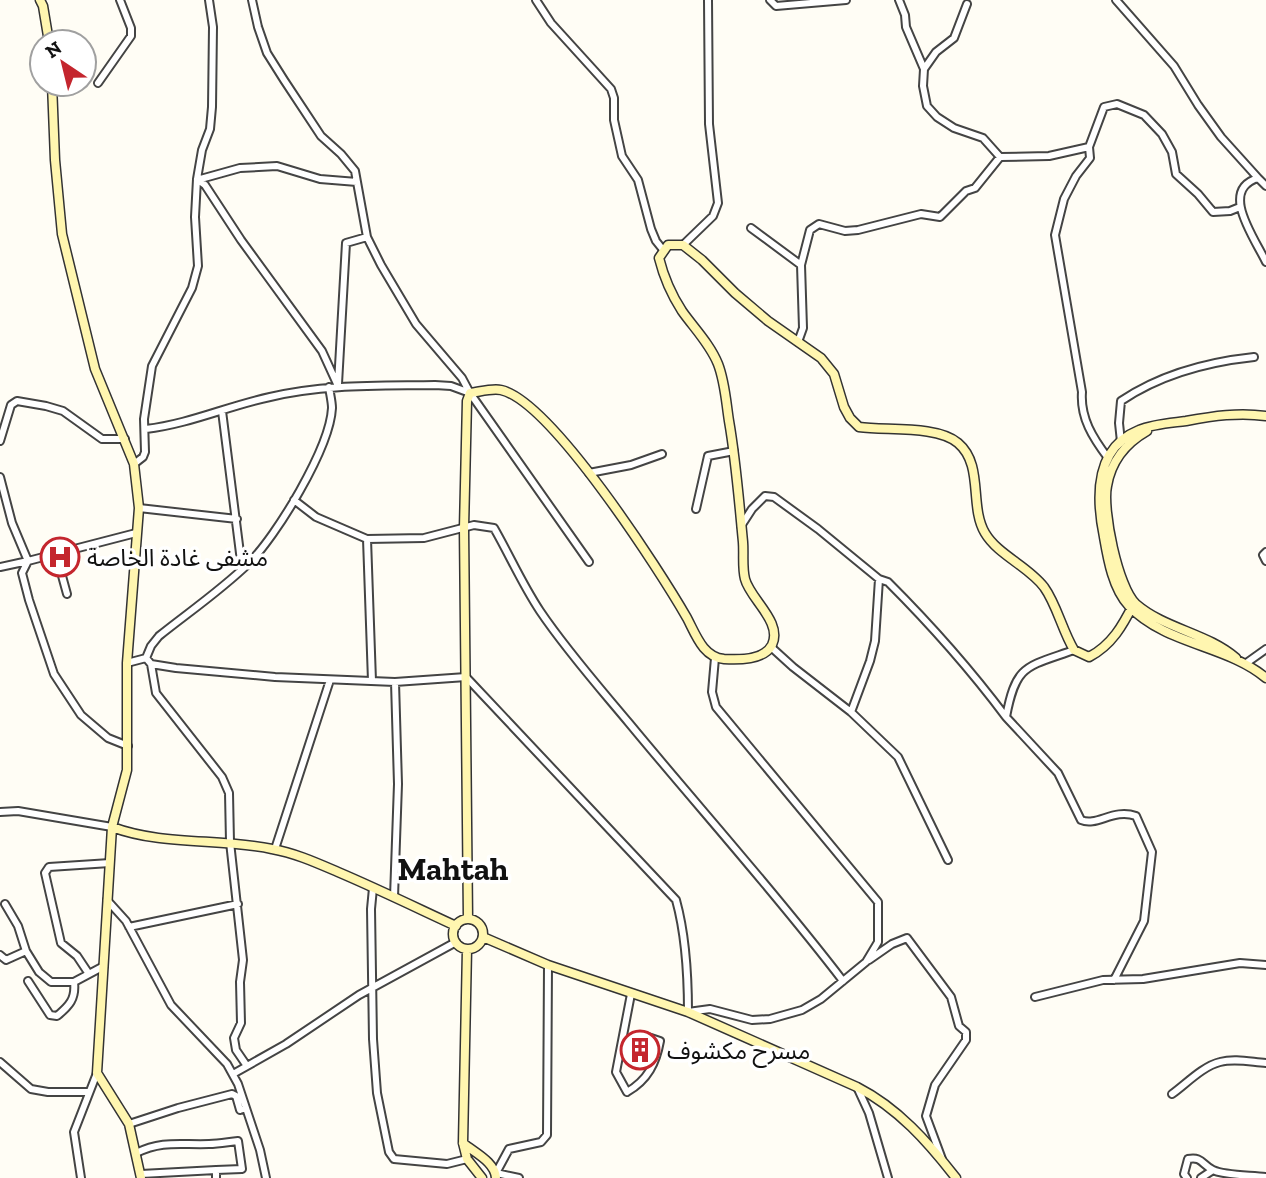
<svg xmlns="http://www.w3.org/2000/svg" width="1266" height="1178" font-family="'Zilla Slab','Noto Sans Arabic',serif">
	<rect width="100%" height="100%" fill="#fffdf5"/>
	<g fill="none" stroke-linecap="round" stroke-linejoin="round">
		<defs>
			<path id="street" d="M252,0L258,27L267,53L284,80L321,136L341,154L355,171L367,237L381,265L416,324L462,378L470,393L589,562
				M536,0L551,23L611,89L614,98V120L622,156L638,180L651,229L656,241L664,251
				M770,0L776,6L846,0
				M899,0L905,15L906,27L924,69
				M1116,0L1174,66L1198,105L1221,137L1258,178
				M967,4L954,38L936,52L924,69L923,86L927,106L937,117L954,128L983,138L1000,157
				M98,83L131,36V28L120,0
				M197,179L205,185L241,240L322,351L338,386
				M197,180L240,168L277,166L320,179L357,182
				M1266,186L1258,178C1219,190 1254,237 1266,262
				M751,228L801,265
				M683,245L713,216L718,203L709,124L708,0
				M798,342L803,328L801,265L810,230L819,224L845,231L858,230L921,214L940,217L966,191L975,188L1000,157L1049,156L1089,147
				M338,384L346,243L367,237
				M222,411L242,569
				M146,429C189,424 228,406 270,397C325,384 379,386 435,385L451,386L470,393
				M0,441L11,405L17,401L46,406L63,411L102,439H125
				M1121,442L1119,423L1121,401C1161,374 1207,362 1254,357
				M1108,458C1093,438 1080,418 1082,392L1055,235L1064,199L1076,176L1090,158L1089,147L1104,107L1117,104L1144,115L1162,134L1172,152L1176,174L1198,194L1213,212L1230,211L1240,207
				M134,464L143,457L145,452L144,419L152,366L192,288L198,266L195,217L197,179L202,150L210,129L212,107L213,27L209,0
				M589,473L631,465L662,454
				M0,477L12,523L28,561L0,567
				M294,500L316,517L367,539L424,538L474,525L494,528C510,556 522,584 540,611C567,651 599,687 629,723C700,809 775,892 843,981
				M139,508L237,519
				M696,509L708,456L734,451
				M741,526L752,509L765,496L774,497L818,529L879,579L888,582C931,625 970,669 1006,717C1016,664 1026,667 1074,650
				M367,539L372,681
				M1266,552L1263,555L1266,561
				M56,554L67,594
				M771,647L793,667L851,712L870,661L875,641L879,579
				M146,658L151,646L159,636C189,612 220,591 248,564C276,537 330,448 332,408C332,402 330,394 329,387
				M127,663L146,658L151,664L156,693L222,777L229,793L230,842L243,960L240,982L241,1023L234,1038L236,1050L247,1066
				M151,664L176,668L275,677L395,682L466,677L676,900C686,936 688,975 688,1012L710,1009L752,1020L770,1019L802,1010L821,999L866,962L878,942V902L716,707L712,692L715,658
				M1245,664L1266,649
				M851,712L898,757L948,860
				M1006,717L1058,773L1081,820C1097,827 1113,808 1136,816L1152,852L1144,921L1114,980
				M128,746L108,738L81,715L54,674L29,600L22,573L28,561L136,533
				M0,812L18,811L112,827
				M275,849L330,680
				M373,888L371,909L373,1039L377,1093L389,1152L394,1159L447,1164L467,1159
				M394,897L398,784L395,682
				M107,900L126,921L171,1005L227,1064L238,1084L260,1150L266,1178
				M5,904L18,926L26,951L39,972L51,982H74
				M129,927L238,904
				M0,955L6,960L26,951
				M869,960L892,944L907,938L951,997L959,1026L966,1032V1040L935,1085L926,1116L942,1159
				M89,974L77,956L61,943L45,873L49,867L110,863
				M28,981L50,1015L57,1016C69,1006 76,999 74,982L104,966
				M631,994L616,1072L627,1092C648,1080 656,1063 660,1041L642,1035
				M1035,997L1103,980L1143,979L1240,963L1266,965
				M0,1062L31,1089L48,1092H89
				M233,1074L286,1044L359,995L456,942
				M857,1087L869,1113L888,1178
				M1172,1094C1186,1084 1203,1066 1220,1062C1235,1058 1251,1062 1266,1063
				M129,1124L178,1108L232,1094L236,1096L240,1110L246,1108
				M136,1153C163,1140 180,1145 209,1144C219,1144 228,1142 238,1141L242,1169L216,1170V1178
				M141,1174L216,1170
				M81,1178L74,1132L97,1073
				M519,1178L496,1173L509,1149L541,1142L547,1135L548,965
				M1187,1178L1184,1174L1188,1159C1202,1156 1202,1165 1213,1170C1225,1176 1252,1175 1266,1177
				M1201,1178L1213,1170"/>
			<path id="secondary" d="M40,0L43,6L49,42
				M52,84L55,160L62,234L95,369L134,464L139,508L127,663V770L112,827L97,1073L129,1124L141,1178
				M1266,416C1239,412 1213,416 1186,421C1171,423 1153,424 1139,430C1094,448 1096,498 1104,537C1108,560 1113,589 1129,606C1166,645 1227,645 1266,678
				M1147,431C1126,443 1111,462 1107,486C1102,509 1118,588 1136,604C1165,629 1207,633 1236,658
				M112,827C163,846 220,838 272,849C295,853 317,863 338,872C378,889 417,908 456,926
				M468,919L464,528L467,401L470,393C479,392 492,388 501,390C551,401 660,571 687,618C696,635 703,657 724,659C739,660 764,660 772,645C783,622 750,599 745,579C742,567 744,554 743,542C739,501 736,461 729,421C726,402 725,382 718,364C710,344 694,328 682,311C671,294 664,278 659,258L668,245H683L702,260L735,293L768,321L821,358L834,374L844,407L850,418L859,427C886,431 937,425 958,443C984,465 969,506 985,533C998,555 1028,566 1044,587C1057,605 1062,630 1074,650L1089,657C1112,645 1123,625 1134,603
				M453 934a15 15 0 1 1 30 0a15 15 0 1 1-30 0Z
				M483,937L548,965L688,1012L857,1087C898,1108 928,1142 956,1178
				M467,949L463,1143L467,1159L482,1178
				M463,1143C475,1153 495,1162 496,1178"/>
		</defs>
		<!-- street casing -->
		<use href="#street" stroke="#444" stroke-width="10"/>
		<!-- secondary casing -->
		<use href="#secondary" stroke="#333" stroke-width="11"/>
		<!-- street -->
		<use href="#street" stroke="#fff" stroke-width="6"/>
		<!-- secondary -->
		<use href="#secondary" stroke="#fff6b0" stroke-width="8"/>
	</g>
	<!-- icons -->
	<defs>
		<symbol id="hospital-ring" viewBox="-11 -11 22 22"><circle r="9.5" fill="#fff" stroke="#c4262e" stroke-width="1.5"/><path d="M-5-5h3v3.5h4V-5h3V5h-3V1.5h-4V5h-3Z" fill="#c4262e"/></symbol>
		<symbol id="building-ring" viewBox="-11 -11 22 22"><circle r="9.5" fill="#fff" stroke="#c4262e" stroke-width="1.5"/><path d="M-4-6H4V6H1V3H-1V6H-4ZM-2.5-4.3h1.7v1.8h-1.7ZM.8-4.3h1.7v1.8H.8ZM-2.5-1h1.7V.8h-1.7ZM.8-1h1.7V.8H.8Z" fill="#c4262e"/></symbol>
	</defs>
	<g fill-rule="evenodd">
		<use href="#hospital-ring" x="38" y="535" width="44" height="44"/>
		<use href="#building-ring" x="618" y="1028" width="44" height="44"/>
	</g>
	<g text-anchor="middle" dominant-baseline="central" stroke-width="7" stroke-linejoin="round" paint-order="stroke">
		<!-- poi labels -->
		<g font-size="24" fill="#111" stroke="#fff" text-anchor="start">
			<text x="87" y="557">مشفى غادة الخاصة</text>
			<text x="667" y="1050">مسرح مكشوف</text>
		</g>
		<!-- district labels -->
		<g font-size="32" font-weight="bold" fill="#111" stroke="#fff">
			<text x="453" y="869">Mahtah</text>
		</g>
	</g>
	<!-- north arrow -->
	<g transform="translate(63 63) rotate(325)"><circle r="33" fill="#ffffff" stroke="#a0a0a0" stroke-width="2"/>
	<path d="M0-5L12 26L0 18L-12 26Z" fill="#c4262e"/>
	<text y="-10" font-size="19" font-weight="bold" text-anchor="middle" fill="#111111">N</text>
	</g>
</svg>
